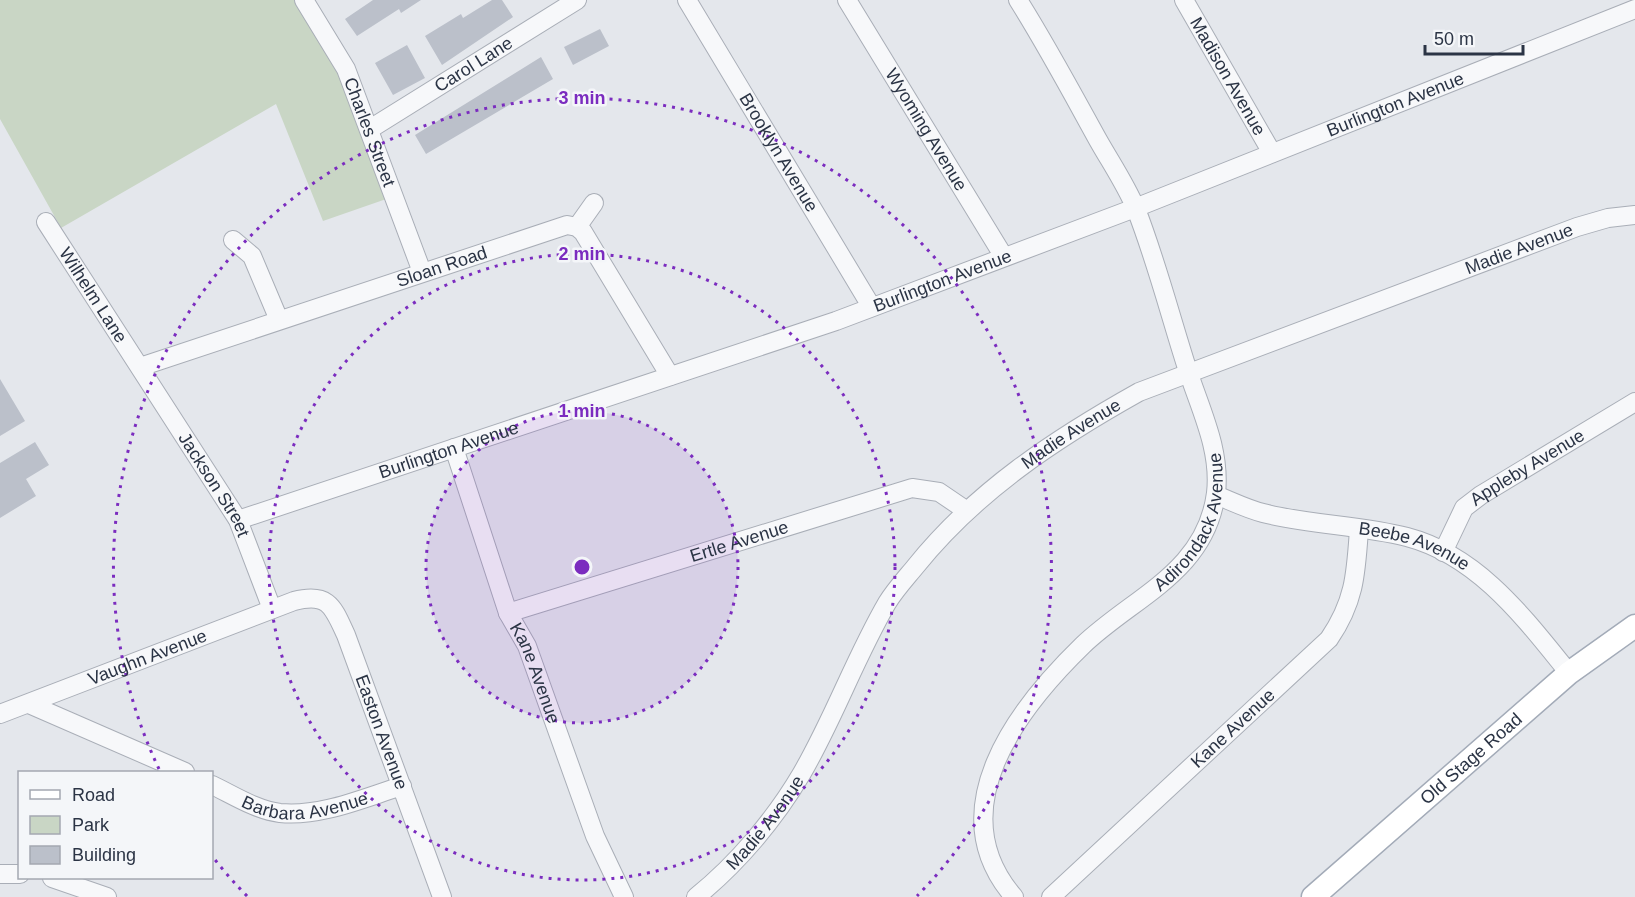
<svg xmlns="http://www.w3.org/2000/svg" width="1635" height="897" font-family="Helvetica,sans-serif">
	<rect width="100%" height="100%" fill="#e4e7ec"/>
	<!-- green -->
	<path fill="#c9d6c5" d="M0,0H298L347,78L392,197L323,221L276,104L61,228L0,119Z"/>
	<!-- building -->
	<path fill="#bbc0ca" d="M373,0H421L401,13L399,9L357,36L345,19Z
		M492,0H502L513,17L442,65L425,36L461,14L463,18Z
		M600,29L609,46L573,65L564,47Z
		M407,45L425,78L393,95L375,63Z
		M541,57L553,79L426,154L415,135Z
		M0,379L25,421L0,436Z
		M35,442L49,465L26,479L36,496L0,518V463Z"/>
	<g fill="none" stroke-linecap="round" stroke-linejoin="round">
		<defs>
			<g id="minor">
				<path id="s1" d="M304,0L346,69L422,272"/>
				<path id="s2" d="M687,0L871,306"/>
				<path id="s3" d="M847,0L1004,257"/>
				<path id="s4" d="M1184,0L1272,153"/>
				<path id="s5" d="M370,129L577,0"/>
				<path id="s6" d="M46,222L238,520L272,609"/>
				<path d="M577,227L594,203"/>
				<path d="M233,240L252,256L279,320"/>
				<path id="s7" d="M140,367L567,225L577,227L583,232L670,376"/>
				<path id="s8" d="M454,448L508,613L527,646L595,836L624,897"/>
				<path id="s9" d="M1216,495C1231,501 1247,509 1263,513C1310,525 1360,525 1407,537C1479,556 1525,619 1569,673"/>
				<path id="s10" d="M238,520L836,321L1135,208L1635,9"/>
				<path id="s11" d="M1443,552L1464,508L1481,495L1635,402"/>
				<path id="s12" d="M508,613L912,488L939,492L967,511"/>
				<path d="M29,704L185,772"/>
				<path id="s13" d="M0,714L294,601C329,592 333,607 346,635L442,897"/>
				<path id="s14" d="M212,785C233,795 256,810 280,813C321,817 363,798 402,786"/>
				<path d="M0,874H20"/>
				<path d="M52,878L107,897"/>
				<path id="s15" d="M696,897C737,864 775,819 802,773C834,718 855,658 887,603C895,590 906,578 915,567C976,491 1055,439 1139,392L1577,227L1608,218L1635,215"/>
				<path id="s16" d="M1014,897C939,810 1017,709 1083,645C1133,597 1206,572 1216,493C1221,449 1200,409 1187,368C1170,315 1156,260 1136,209C1126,185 1111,163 1098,140C1072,93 1047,46 1018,0"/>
				<path id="s17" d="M1051,897L1329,639C1355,601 1356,573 1359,529"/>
			</g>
			<g id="major">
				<path id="s18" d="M1313,897L1569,673L1635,626"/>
			</g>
		</defs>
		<!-- minor casing -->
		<use href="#minor" stroke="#a9aeb7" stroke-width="20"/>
		<!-- major casing -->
		<use href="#major" stroke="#a3abb8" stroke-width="25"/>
		<!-- minor -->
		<use href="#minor" stroke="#f7f8fa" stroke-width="18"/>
		<!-- major -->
		<use href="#major" stroke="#fff" stroke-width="22"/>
	</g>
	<!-- distance rings -->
	<circle cx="582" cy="567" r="156" fill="#7b2cbf" fill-opacity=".12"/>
	<g fill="none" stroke="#7b2cbf" stroke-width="3" stroke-dasharray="3 6">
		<circle cx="582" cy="567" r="156"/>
		<circle cx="582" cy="567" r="313"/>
		<path d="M247 896A469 469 0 0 1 212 856M159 769A469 469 0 1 1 917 896"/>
	</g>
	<g text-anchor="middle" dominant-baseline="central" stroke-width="5" stroke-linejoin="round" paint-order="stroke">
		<!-- street labels -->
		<g font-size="18" fill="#2b3445" stroke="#f4f6f9">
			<text stroke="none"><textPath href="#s5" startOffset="122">Carol Lane</textPath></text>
			<text stroke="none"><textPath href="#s4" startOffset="88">Madison Avenue</textPath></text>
			<text stroke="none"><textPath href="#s10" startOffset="1230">Burlington Avenue</textPath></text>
			<text stroke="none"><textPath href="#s3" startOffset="152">Wyoming Avenue</textPath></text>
			<text stroke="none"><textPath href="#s1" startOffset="148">Charles Street</textPath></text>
			<text stroke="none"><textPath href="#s2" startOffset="178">Brooklyn Avenue</textPath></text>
			<text stroke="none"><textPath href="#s15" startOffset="1092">Madie Avenue</textPath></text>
			<text stroke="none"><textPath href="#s7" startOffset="318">Sloan Road</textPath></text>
			<text stroke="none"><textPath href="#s10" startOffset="744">Burlington Avenue</textPath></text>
			<text stroke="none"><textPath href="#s6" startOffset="87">Wilhelm Lane</textPath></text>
			<text stroke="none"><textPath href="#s15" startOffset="606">Madie Avenue</textPath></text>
			<text stroke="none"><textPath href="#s10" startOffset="222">Burlington Avenue</textPath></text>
			<text stroke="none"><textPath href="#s11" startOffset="124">Appleby Avenue</textPath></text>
			<text stroke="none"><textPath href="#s6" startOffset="312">Jackson Street</textPath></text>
			<text stroke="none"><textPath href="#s16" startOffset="462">Adirondack Avenue</textPath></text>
			<text stroke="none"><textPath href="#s12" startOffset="242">Ertle Avenue</textPath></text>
			<text stroke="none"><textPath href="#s9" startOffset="206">Beebe Avenue</textPath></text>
			<text stroke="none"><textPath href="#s13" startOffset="158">Vaughn Avenue</textPath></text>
			<text stroke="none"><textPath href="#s8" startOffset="240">Kane Avenue</textPath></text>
			<text stroke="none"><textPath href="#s17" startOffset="248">Kane Avenue</textPath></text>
			<text stroke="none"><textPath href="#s13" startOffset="490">Easton Avenue</textPath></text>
			<text stroke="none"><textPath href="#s18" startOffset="210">Old Stage Road</textPath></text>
			<text stroke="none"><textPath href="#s14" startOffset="99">Barbara Avenue</textPath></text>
			<text stroke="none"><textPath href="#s15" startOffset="102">Madie Avenue</textPath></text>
		</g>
	</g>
	<circle cx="582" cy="567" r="9" fill="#7b2cbf" stroke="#f4f6f9" stroke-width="3"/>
	<g font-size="18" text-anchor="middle" font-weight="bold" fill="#7b2cbf" stroke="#f4f6f9" stroke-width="5" stroke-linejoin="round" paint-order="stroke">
		<text x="582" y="104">3 min</text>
		<text x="582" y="260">2 min</text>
		<text x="582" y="417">1 min</text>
	</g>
	<!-- legend -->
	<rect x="18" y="771" width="195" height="108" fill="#f4f6f9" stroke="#a4a8b1" stroke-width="1.5"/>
	<rect x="30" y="790" width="30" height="9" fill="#ffffff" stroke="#a4a8b1" stroke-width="1.5"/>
	<text x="72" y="801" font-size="18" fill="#2b3445">Road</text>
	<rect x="30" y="816" width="30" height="18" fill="#c9d6c5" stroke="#a4a8b1" stroke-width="1.5"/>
	<text x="72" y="831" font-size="18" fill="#2b3445">Park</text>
	<rect x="30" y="846" width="30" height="18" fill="#bbc0ca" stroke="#a4a8b1" stroke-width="1.5"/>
	<text x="72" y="861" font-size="18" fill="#2b3445">Building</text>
	<!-- scale -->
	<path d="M1425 45v9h98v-9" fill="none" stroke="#2b3445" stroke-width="3"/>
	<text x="1434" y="45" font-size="18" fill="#2b3445" stroke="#f4f6f9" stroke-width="4.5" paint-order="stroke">50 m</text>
</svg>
